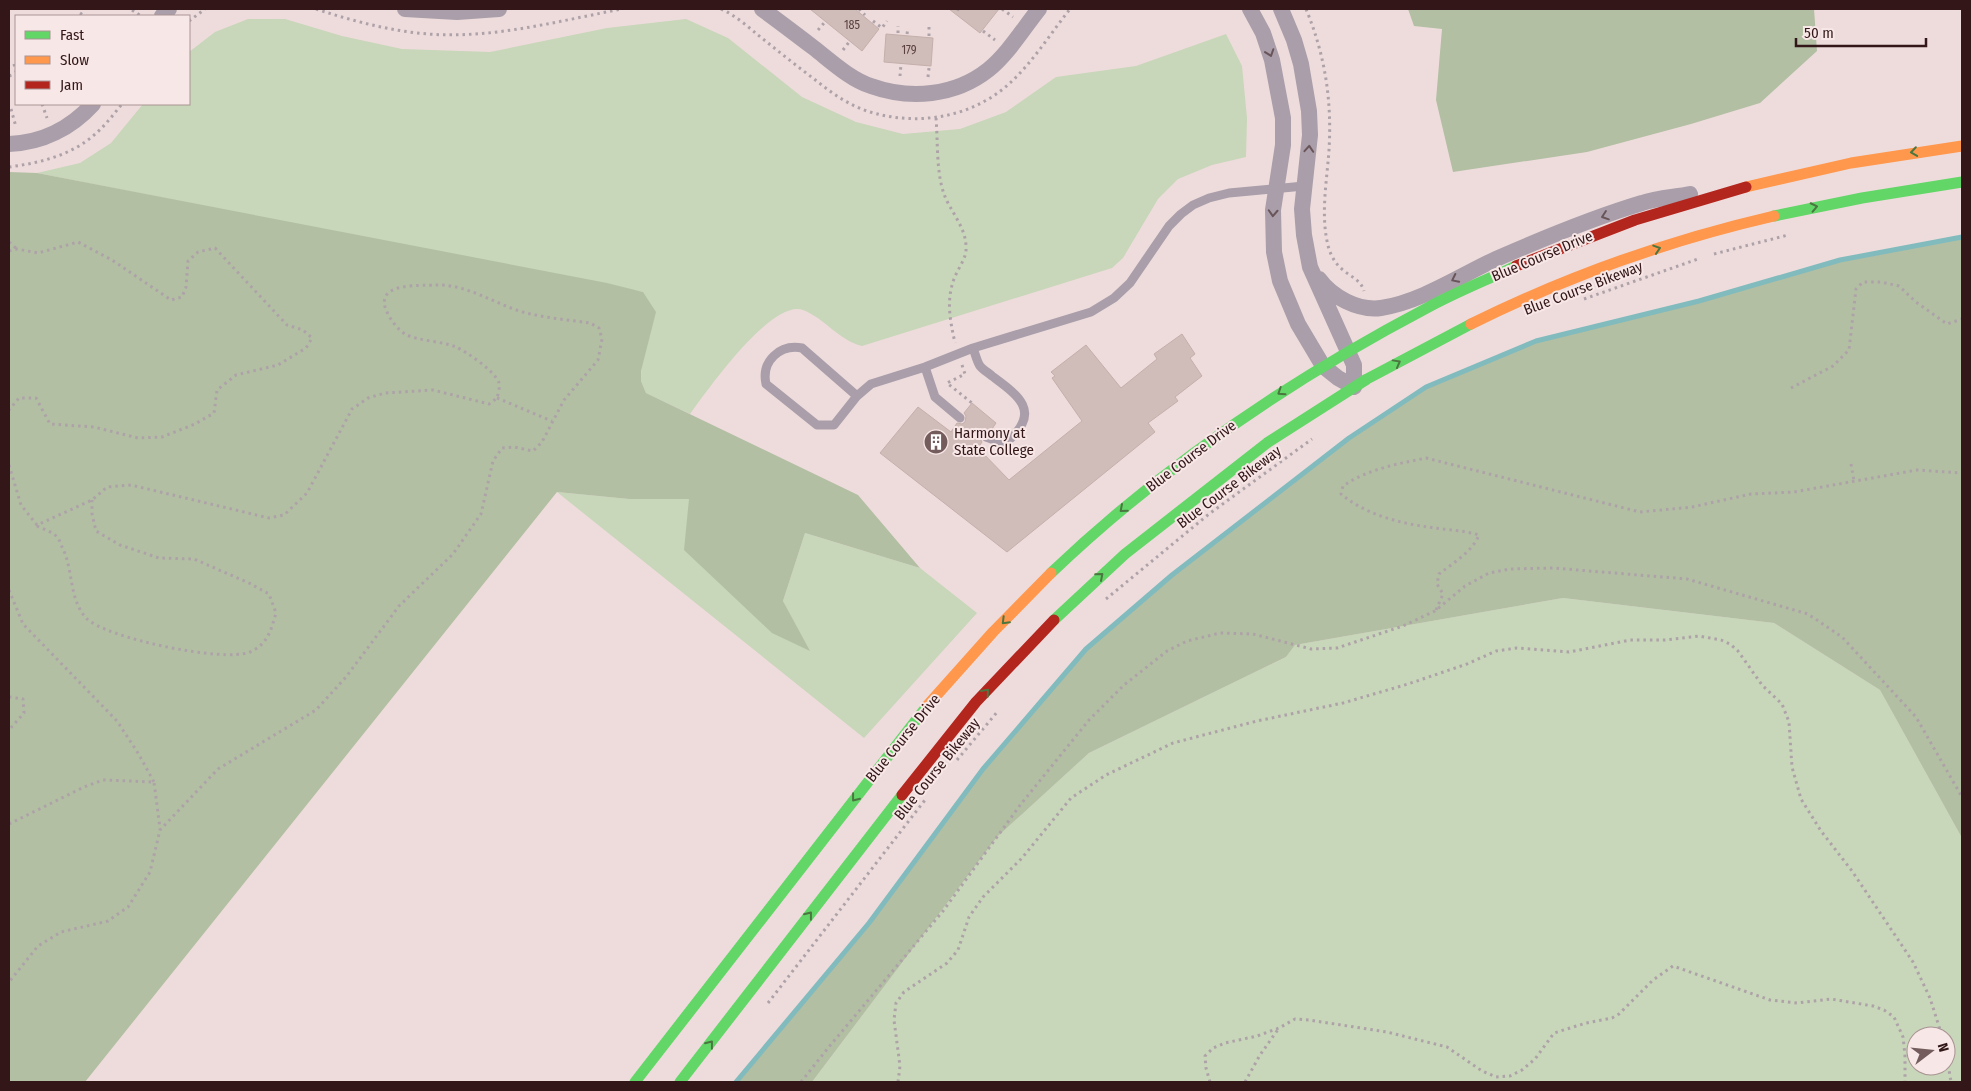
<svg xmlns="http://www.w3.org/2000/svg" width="1971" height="1091" font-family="'Fira Sans Condensed',sans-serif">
	<rect width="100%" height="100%" fill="#eedcdc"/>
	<!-- green -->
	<path fill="#c8d6b9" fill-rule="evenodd" d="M248,19H285L342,36L402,49L490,52L607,28L686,19L728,38L802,97L856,122L903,134L960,129L1006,112L1056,77L1136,66L1226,34L1242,66L1247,118L1246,157L1212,165L1178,179L1158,199L1123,258L1112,268L862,346C838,340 826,319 803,310C771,299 707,391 690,414L646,393L641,381L643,292L37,173L80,163L111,143L143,104H189V52L215,32Z
		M557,492L629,499H689L809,651L783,601L805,533L920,568L977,613L864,738Z
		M1563,598L1774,623L1880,690L1962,838V1082H812L997,837L1089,753L1286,657L1295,645ZM1916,1036H1946V1066H1916Z"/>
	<!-- forest -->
	<path fill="#b2bfa3" d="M1408,9H1814L1817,51L1760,103L1691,124L1587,152L1453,172L1436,100L1442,29L1414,26Z
		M9,172L37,173L607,283L643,292L656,312L641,371V381L646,393L858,495L920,568L805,533L783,601L810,651L772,633L684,550L689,499H629L557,492L85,1082H9Z
		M1962,237V838L1880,690L1774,623L1563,598L1295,645L1286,657L1089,753L997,837L812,1082H736L869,923L983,769L1086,649L1172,575L1349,438L1426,387L1536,341L1699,301L1840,260Z"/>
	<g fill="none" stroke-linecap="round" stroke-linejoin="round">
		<!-- stream -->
		<path stroke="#82bbbd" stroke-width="5" d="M736,1082L869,923L983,769L1086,649L1172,575L1349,438L1426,387L1536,341L1699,301L1840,260L1962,237"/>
	</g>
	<!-- building -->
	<path fill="#d0bcb8" stroke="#c4afab" d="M810,9H855L879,29L862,51Z
		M949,9H999L980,33Z
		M886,34L933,38L931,66L884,62Z
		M1182,334L1195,354L1190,358L1202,376L1175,397L1178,401L1148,423L1155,432L1007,552L880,453L918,407L951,432L957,423L962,424L965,422L966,416L964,413L972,403L996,423L990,432L985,431L980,434V438L982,442L978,448L1009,480L1082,421L1052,378L1055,376L1051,372L1086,345L1121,388L1157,359L1154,354Z"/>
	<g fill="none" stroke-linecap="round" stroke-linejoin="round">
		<!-- path -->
		<path stroke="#aea2a9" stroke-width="3" stroke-dasharray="2.5 4" stroke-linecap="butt" d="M316,9C353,21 390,31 428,34C493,39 558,21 622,9
			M721,9C735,15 747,26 758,35C778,51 798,67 818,82C833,94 849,105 867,111C916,127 972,118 1010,83C1032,63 1051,33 1070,9
			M859,9L865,15
			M957,9L960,10
			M1002,9L1013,17
			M1306,9C1325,55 1332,100 1329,150C1327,180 1321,211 1327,241C1329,252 1334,263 1343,270C1351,277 1361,280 1364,291
			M132,10L141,16
			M80,13L84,16
			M189,21L205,9
			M873,21L882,28L887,21
			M818,30L824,23
			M983,31L995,40
			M898,33V26
			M907,34L908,28
			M929,36V26
			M843,50L849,42
			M14,64L16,72
			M9,76L16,74
			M900,76L901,64
			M928,77L929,68
			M42,104L47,118
			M11,109L16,127
			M936,118C938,142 936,171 944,194C950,211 966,227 966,247C967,258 958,268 954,279C946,301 950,320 955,343
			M9,167C39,163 69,156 93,136C104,127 113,115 122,104
			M9,242L17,249
			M9,251L17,249L38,253L78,242L112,260L171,300L182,297L186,287L188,261L198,252L215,248L287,325L303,330L312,338L306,348L278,365L236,375L217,390L214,413L195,424L162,437L138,438L94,427L50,424L36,398H19L9,410
			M1714,254L1788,235
			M1584,299L1698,259
			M962,365L965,374L947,383L972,403
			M1791,388L1833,366L1849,350L1856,289L1863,282H1881L1899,286L1916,302L1947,324L1962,319
			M497,398L552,421
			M1851,464L1854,481
			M9,465L21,505L37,525L92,500L107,487L131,485L269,518L284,515L307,493L352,409L368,398L385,393L433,390L489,404L497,398C498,394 500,388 499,383C496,372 467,352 456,347C442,341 417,341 405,334C397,329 390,319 386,310C375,282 420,286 436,285C468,284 496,305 526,313C547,318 569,320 590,323L599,328L602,339L598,360L564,400L542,442L533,451L514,447L502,448L493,461L481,514L453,554L399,606L346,677L316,710L218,769L160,830L150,872L128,907L108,921L61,932L38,946L9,982
			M37,526C43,529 53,532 57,537C59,539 61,544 62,547C74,570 68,597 86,618C105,638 224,663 250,652C268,644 271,630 276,613L269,594L249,583L194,559L159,558L120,545L96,531L92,514V500
			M9,590L23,624L117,721L138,753L154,782
			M1106,599L1209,514L1312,439
			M1436,610L1443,594L1437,584L1439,574C1453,563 1472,552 1479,535C1463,530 1445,530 1428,527C1398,523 1365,514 1341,494L1343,486C1368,469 1397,464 1426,458L1640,512L1692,507L1751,494L1794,492L1917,470L1962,473
			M9,697L23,699L24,713L9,730
			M957,760L998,711
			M9,824L84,787L103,780L154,782L160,829
			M768,1003L925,800
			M1946,1052L1951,1082
			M801,1082L828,1048L943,911L1021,804L1089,720L1124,685L1167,651L1187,641L1220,633L1253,634L1311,649L1337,648L1403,626L1435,611L1465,586L1489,573L1510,569L1553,568L1687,579L1808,614L1842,637L1916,717L1962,797
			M898,1082L900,1066L894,1020L896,1003L904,992L947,963L958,950L969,917L983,897L1022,858L1071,798L1106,775L1173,743L1257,721L1343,703L1408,684L1467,664L1496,651L1517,648L1569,652L1630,640H1665L1699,636L1721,640L1730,644L1738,651L1762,685L1782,704L1789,722L1792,767L1801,799L1821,831L1852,871L1913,962L1930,998L1942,1036
			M1210,1082L1206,1068L1205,1056L1213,1048L1225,1043L1257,1036L1279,1028L1295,1019L1309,1020L1387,1032L1447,1047L1482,1071L1496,1077L1510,1076L1522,1070L1535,1059L1554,1033L1586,1023L1612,1018L1619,1014L1653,980L1673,966L1770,1000L1797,1003L1831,999L1873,1006L1884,1010L1894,1017L1903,1037L1905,1055V1082
			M1245,1082L1260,1055L1279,1028"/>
		<!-- lane -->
		<path stroke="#a99ea9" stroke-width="9" d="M973,348C975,353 977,362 980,366C983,370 989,373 992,376C1016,394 1041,410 1011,438C1003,445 994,440 986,437
			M925,367L935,397L960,418
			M857,396L802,348C780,344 761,361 766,384L817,425H834L857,396L871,384L925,367L973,348L1091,312L1114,298L1130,283L1169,226L1181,214L1193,205L1209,198L1229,193L1304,186"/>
		<!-- street -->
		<path stroke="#a99ea9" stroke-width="16" d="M405,9L457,12L499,9
			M762,9C780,22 797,35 814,48C832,62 850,79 871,86C910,100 955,96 988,70C1008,54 1023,29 1039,9
			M1250,9L1263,33L1272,60L1283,118V145L1273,210L1274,252L1280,281L1298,324L1323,366L1338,378L1354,387V365L1310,267L1304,235L1302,209L1310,135L1309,111L1301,64L1294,40L1281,9
			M162,16L169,9
			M9,144C42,143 71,128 93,104
			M1319,279C1332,297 1358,311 1381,308C1421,302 1461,275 1496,259C1544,238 1592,218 1642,203C1657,198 1675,197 1690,194"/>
		<!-- fast -->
		<path stroke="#63d668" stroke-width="11" d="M1774,216L1862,198L1962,182
			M1051,573C1163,466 1290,380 1427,308C1456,292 1487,280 1516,266
			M1054,620L1125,554L1267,443L1367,379L1471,324
			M635,1082L927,706
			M680,1082L902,795"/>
		<!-- slow -->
		<path stroke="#ff974d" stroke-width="11" d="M1746,187L1851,163L1962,146
			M1471,324C1566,277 1670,240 1774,216
			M927,706L993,632L1051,573"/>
		<!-- jam -->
		<path stroke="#b3261e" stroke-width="11" d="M1516,266L1635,220L1746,187
			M902,795L976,702L1054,620"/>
	</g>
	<!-- one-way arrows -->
	<defs><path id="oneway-chevron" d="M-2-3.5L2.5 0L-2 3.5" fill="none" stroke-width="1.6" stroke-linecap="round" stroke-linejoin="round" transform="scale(1.25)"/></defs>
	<g stroke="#685459">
		<use href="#oneway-chevron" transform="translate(1270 53) rotate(71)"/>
		<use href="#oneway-chevron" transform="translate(1309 149) rotate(-86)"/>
		<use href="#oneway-chevron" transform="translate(1273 213) rotate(93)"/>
		<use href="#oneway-chevron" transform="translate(1605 216) rotate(161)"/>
		<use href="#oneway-chevron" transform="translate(1455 279) rotate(154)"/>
	</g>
	<g stroke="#4b7640">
		<use href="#oneway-chevron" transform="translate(1914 152) rotate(172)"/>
		<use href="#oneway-chevron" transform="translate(1814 207) rotate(-12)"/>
		<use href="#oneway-chevron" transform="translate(1657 249) rotate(-18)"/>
		<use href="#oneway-chevron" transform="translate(1397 363) rotate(-29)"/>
		<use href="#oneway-chevron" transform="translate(1281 392) rotate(147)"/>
		<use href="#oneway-chevron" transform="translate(1123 509) rotate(139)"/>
		<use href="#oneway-chevron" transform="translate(1100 576) rotate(-41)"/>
		<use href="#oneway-chevron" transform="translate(1005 621) rotate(135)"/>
		<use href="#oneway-chevron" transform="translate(986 692) rotate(-49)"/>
		<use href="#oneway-chevron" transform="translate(855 798) rotate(128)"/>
		<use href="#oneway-chevron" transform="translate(809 915) rotate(-52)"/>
		<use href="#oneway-chevron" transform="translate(710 1044) rotate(-52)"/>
	</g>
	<!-- icons -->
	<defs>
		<symbol id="building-disc" viewBox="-11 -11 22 22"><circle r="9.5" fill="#745c5d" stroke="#f7e7e6"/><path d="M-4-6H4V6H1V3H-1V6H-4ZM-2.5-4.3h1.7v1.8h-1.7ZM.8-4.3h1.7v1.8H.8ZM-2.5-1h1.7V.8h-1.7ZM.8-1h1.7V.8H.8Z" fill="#fff"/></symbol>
	</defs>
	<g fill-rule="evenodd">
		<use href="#building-disc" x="922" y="428" width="28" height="28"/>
	</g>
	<g text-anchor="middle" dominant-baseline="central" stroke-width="4" stroke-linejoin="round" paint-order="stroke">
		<!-- number labels -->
		<g font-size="12" fill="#5a4040">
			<text x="852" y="25">185</text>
			<text x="909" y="50">179</text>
		</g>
		<!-- street labels -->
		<g font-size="15" fill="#331718" stroke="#f7e7e6">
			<text transform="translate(1542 256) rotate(-23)">Blue Course Drive</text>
			<text transform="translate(1583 288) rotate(-21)">Blue Course Bikeway</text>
			<text transform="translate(1191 456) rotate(-37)">Blue Course Drive</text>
			<text transform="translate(1229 487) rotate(-37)">Blue Course Bikeway</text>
			<text transform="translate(903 738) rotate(-51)">Blue Course Drive</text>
			<text transform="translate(937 769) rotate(-51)">Blue Course Bikeway</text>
		</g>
		<!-- poi labels -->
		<g font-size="15" fill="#331718" stroke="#f7e7e6" text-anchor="start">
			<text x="954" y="433">Harmony at<tspan x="954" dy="17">State College</tspan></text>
		</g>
	</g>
	<!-- border -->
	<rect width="1971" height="1091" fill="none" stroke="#331718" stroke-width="20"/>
	<!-- legend -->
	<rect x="15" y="15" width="175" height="90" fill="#f7e7e6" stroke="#a99494"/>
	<rect x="25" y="31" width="25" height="8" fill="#63d668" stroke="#a99494"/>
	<text x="60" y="40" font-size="15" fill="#331718">Fast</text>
	<rect x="25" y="56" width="25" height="8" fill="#ff974d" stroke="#a99494"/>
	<text x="60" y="65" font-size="15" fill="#331718">Slow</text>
	<rect x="25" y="81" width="25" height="8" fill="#b3261e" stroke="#a99494"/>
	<text x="60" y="90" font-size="15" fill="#331718">Jam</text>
	<!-- north arrow -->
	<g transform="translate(1931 1051) rotate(74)"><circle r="24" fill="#f7e7e6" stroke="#a99494"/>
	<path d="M0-4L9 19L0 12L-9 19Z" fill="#745c5d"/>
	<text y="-8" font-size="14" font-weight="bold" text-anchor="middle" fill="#331718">N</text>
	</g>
	<!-- scale -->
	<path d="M1796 38v8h130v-8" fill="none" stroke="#331718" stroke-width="2.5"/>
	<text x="1804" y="38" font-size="15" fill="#331718" stroke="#f7e7e6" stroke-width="4" paint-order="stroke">50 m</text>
</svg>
